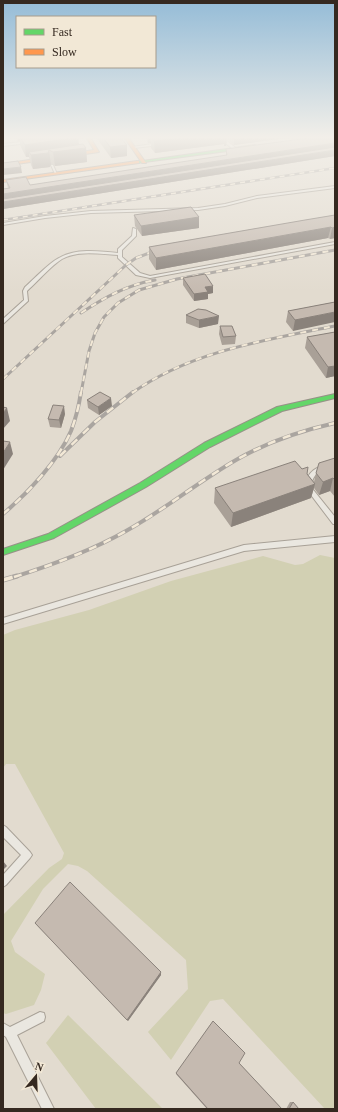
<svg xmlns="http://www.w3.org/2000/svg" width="338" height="1112" font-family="'Times New Roman',serif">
	<rect width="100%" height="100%" fill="#e2dbcf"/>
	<!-- green -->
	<path fill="#d2d0b3" d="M320,555L335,558V1109H325L223,999L210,1001L171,1060L148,1032L188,989L186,960L87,871L78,866L68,864L43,889L11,941L15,952L45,974L41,990L34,1005L6,1014L3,1013V915L49,868L62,859L64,853L15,764H6L3,768V635L15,630L89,610L171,581L263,556L295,565L303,564Z
		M68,1015L163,1109H96L46,1043Z"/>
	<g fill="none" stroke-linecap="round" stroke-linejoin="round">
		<defs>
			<path id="lane" d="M218,137H222L237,149L234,150Z
				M30,141L29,143L3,146V144Z
				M159,143L160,145L134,148L132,147Z
				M51,165H53L57,174H55Z
				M335,186V188L257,198L225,206L198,210L91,213L45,218L3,225V223L45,216L91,211L198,208L225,204L257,196Z
				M133,228L136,229V236L122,250V257L140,273L150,276L335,242V244L150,278L136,275L118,258V255C100,254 78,250 62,259C52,265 38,281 29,289L27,291L28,301L3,324V319L24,300L23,291L25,287C34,279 49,263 59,258C76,248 99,251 118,253V249L132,236Z
				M335,462V466C322,471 313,471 311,487L335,517V524H333L305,487C308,468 319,467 335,462Z
				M335,536V542L244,551L3,624V618L244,545Z
				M3,825L6,827L30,852L32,855L30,858L6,885L3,887V875L21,855L3,837Z
				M40,1012L44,1013L45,1017L44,1021L17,1035L54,1109H42L6,1037L3,1035V1023L10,1027Z"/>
			<path id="fast" d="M255,145L257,147L137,163L135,162Z
				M335,394V398L282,411L210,447L146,487L54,538L3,555V549L48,534L140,483L204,443L277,407Z"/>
			<path id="slow" d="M86,137H90L99,152L3,166V164L94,150Z
				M124,137H128L146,163H142Z
				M137,161H139V163L3,182V180Z"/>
		</defs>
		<!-- lane casing -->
		<use href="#lane" stroke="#a8a197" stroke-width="2"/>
		<!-- fast casing -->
		<use href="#fast" stroke="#979088" stroke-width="2"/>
		<!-- slow casing -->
		<use href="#slow" stroke="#979088" stroke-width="2"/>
		<!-- lane -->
		<use href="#lane" fill="#eae7e0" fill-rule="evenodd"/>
		<!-- fast -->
		<use href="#fast" fill="#63d668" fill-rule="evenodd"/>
		<!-- slow -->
		<use href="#slow" fill="#ff974d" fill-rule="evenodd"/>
		<defs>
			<path id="rail-far3" d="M3,220L335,168"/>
			<path id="rail-far2" d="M81,313C105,297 127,285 155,280
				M3,379L126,265L136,258L160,249
				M81,393L89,351L95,333L104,317L118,303L139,290L177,279L335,250
				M132,393C191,351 266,340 335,326"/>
			<path id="rail-far1" d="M60,456L95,422L133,392
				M3,514C28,493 58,461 71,431C76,418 79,405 81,392
				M14,577C52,565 91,551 126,531C164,510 198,482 236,460C267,442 300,431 335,423"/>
			<path id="rail" d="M3,580L17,576"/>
		</defs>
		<!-- rail-far3 casing -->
		<use href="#rail-far3" stroke="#aaa5a0" stroke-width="2.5"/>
		<!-- rail-far2 casing -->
		<use href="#rail-far2" stroke="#aaa5a0" stroke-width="3"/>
		<!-- rail-far1 casing -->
		<use href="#rail-far1" stroke="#aaa5a0" stroke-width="4"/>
		<!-- rail casing -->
		<use href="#rail" stroke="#aaa5a0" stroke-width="5"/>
		<!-- rail-far3 -->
		<use href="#rail-far3" stroke="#f2e8d6" stroke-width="1.5" stroke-dasharray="5" stroke-linecap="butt"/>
		<!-- rail-far2 -->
		<use href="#rail-far2" stroke="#f2e8d6" stroke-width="2" stroke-dasharray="6" stroke-linecap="butt"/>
		<!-- rail-far1 -->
		<use href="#rail-far1" stroke="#f2e8d6" stroke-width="2.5" stroke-dasharray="8" stroke-linecap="butt"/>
		<!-- rail -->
		<use href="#rail" stroke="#f2e8d6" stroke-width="3.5" stroke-dasharray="10" stroke-linecap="butt"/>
	</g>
	<!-- wall -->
	<path fill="#a9a097" d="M16,137H78L79,144L86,148L87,162L55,166L51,164L50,167L33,169L31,165L29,157H26L20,145V141H18Z
		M96,137H120L127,145V156L111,158Z
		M147,137H293L234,145L227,139L226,146H224V144L155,153L151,148V143H148L147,142Z
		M226,149L335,156L3,209V189L8,188L6,180L30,185L226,156Z
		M134,215L199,217V228L142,236L135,226Z
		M335,215V238L330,239L328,238L156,270L149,259V247Z
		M183,278L213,293L208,294V299L194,301L183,285Z
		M335,302L293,331L286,322L288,311Z
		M186,315L218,324L199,328L186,323Z
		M220,326L236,336L235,344L222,345L219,334Z
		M335,332V376L326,378L305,348L307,337Z
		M87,400L112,406L99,415L88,408Z
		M65,414L61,428L50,427L48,419Z
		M335,458V497L330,491L319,495L314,488L311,498L231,527L214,503L215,488L302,469L307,474L314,482L316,473Z
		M35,923L161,972V975L128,1021Z
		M213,1021L239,1063L282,1109H207L176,1074Z
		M290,1102H293L299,1109H286Z"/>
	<!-- shaded-wall -->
	<path fill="#8a827b" d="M17,137H19L20,141H18Z
		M78,137L79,149L86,148L87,162L55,166L53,152L49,150L51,164L50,167L33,169L31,155L29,152V157H26L25,145Z
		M148,137H150L151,143H148Z
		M152,137H224V144L155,153L154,141Z
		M225,137H227L226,146H224Z
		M249,137H293L234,145V139Z
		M335,143V149L3,200V194Z
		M127,145V156L111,158L110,147Z
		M335,150V156L3,209V202Z
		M21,167L22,173L3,175V169Z
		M199,217V228L142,236L141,226Z
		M331,227L328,238L156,270V258Z
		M335,227V238L330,239L332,228Z
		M213,286V293L208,294V299L194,301V294L205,287Z
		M335,312V322L293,331L295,320Z
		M219,316L218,324L199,328V320Z
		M335,366V376L326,378L328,367Z
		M111,398L112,406L99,415L98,407Z
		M64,406L65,414L61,428L59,420Z
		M7,408L10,421L3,429V413Z
		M10,442L13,454L3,470V453Z
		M333,478L330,491L319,495L323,482Z
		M315,484L311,498L231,527L233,513Z
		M3,861L7,866L3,870Z
		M161,972V975L128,1021L127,1020Z"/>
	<!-- building -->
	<path fill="#c5bab0" stroke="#8a827b" d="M20,137H78L25,145Z
		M103,137H120L127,145L110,147Z
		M151,137H188L154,141Z
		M232,137H249L234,139Z
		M317,137H335V143L3,194V189L10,188L6,180L26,177L30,185L227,155L226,149Z
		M83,144L86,148L53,152L49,150L48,153L31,155L29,152Z
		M335,147V150L3,202V199Z
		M18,161L21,167L3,169V163Z
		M191,207L199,217L141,226L134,215Z
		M335,215V227L332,228L331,227L156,258L149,247L305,220Z
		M205,274L213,286L205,287L208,292L194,294L183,278Z
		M335,302V312L295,320L288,311Z
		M198,309L206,310L219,316L199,320L186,315Z
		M220,326H232L236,336L223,337Z
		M335,332V366L328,367L307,337Z
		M100,392L111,398L98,407L87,400Z
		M53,405L64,406L59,420L48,419Z
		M3,407L7,408L3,413Z
		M3,441L10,442L3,453Z
		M335,458V480L333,478L323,482L316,473L319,463Z
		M295,461L302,469L308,467L307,474L315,484L233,513L215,488Z
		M70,882L161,972L127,1020L35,923Z
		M213,1021L245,1053L239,1063L282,1109H208L176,1073Z
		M293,1102L299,1109H289Z"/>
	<!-- sky -->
	<linearGradient id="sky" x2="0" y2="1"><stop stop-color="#95bcd7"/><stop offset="0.47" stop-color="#f2efe9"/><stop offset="1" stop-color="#f2efe9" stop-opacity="0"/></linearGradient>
	<rect width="338" height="292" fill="url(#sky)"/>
	<!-- border -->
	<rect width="338" height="1112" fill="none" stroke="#352920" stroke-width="8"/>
	<!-- legend -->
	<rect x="16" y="16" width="140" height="52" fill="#f2e8d6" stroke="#a69c8d"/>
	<rect x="24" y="29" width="20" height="6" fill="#63d668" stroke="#a69c8d"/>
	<text x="52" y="36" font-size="12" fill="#352920">Fast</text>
	<rect x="24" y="49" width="20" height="6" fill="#ff974d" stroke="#a69c8d"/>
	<text x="52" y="56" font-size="12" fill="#352920">Slow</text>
	<!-- north arrow -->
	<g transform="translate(36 1076) rotate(19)" stroke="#f2e8d6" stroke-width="3" paint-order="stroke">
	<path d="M0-3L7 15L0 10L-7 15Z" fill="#352920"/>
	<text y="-6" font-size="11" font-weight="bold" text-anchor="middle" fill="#352920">N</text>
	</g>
</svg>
